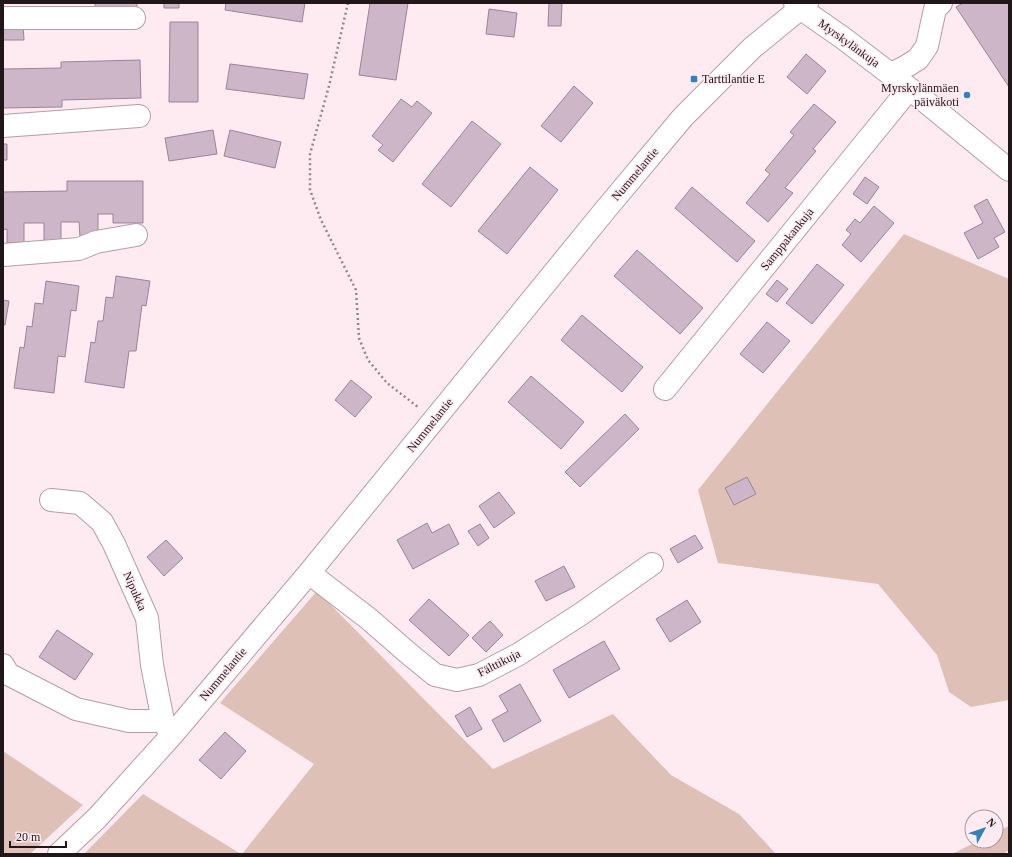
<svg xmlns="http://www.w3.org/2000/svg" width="1012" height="857" font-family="Georgia,serif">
	<rect width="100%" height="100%" fill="#feebf2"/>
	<!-- green -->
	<path fill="#dfc0b6" d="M904,234L1009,279V700L971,707L949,692L937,655L878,584L718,563L698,490Z
		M317,591L493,769L613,714L671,775L739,814L776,854H242L314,764L220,703Z
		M3,751L83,805L30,854H3Z
		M143,794L241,854H84Z
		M1009,826V850L1003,854H952L978,841H996V832Z"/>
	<!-- building -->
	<path fill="#ceb6c9" stroke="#9a8497" d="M95,3H137V9L95,8Z
		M164,3H179V8H164Z
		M226,3H305L302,22L225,10Z
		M370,3H408L396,80L359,75Z
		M549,3H562L561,26H548Z
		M963,3H1009V87L956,7Z
		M489,9L517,13L514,37L486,34Z
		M170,22H198V102H169Z
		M3,24H23L24,40H3Z
		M806,54L826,71L807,94L787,77Z
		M140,60L141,98L62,100V107L3,108V69L61,68V62Z
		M230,64L308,74L304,99L226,89Z
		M574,86L593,103L561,142L541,126Z
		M401,99L412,107L417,101L432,113L393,162L378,150L383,145L372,136Z
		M814,104L836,122L813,149L816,151L785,188L793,193L768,222L746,203L770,174L765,170L794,135L790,132Z
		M472,121L501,144L451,207L422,184Z
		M213,130L217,154L169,161L165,138Z
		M230,130L281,142L275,168L224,156Z
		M3,144H7V160H3Z
		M530,167L558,190L507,254L478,231Z
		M865,177L879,187L867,204L853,194Z
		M67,181H143V223H113V214H98V236L80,237L79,222H61V242H44V223H24V243H7V229L3,230V192L67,191Z
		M692,187L755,241L737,262L675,208Z
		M987,199L1005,232L994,238L999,247L978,259L964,233L983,223L974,206Z
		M874,206L894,223L861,262L842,245L851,234L846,230L855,219L860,223Z
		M637,250L703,308L680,334L614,276Z
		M817,264L844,285L812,324L786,303Z
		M116,276L150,281L146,306L142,305L136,351H129L124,388L85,382L91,342L95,343L98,321H103L106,297L113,298Z
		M777,280L788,289L777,302L766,294Z
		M46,281L79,286L76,311L71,310L65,357L58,356L54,393L14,388L20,347L24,348L27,326L32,327L35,303L43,304Z
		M3,300L9,301L5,325H3Z
		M582,315L643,367L622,392L561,340Z
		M767,322L790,341L763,373L740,354Z
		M531,376L584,422L561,449L508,402Z
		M351,380L372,397L355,417L335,400Z
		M625,414L639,429L580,487L565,472Z
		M747,477L756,494L734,505L725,488Z
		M499,492L515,513L494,528L479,506Z
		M427,523L432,533L449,524L459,544L413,569L397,540Z
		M480,524L489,538L478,546L468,531Z
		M695,535L703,548L678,563L670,549Z
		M166,540L183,558L164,576L147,557Z
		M564,566L575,587L546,601L535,581Z
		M429,599L469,635L449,656L409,620Z
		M687,600L701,622L670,642L656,619Z
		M490,621L503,635L486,652L472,638Z
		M57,630L93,654L75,680L39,657Z
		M604,641L620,669L569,698L553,670Z
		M520,684L541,721L504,742L492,720L508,711L499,696Z
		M470,707L482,729L467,737L455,716Z
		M225,732L246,751L221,779L199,760Z"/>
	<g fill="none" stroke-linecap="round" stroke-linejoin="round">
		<defs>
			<path id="minor" d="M795,3L800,8L843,38L910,89L1009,170
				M3,18H134
				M891,74L905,67L918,59L927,46L935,9L941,3
				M3,126L139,116
				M3,255L79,249L96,242L136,235
				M665,389L909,89
				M51,500L80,503L102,522L114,544L147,618L152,665L163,721L172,735
				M309,573L369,619L408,653L435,675L457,680L479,675L519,654L581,614L652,564
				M3,665L8,674L76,709L129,721H163
				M59,854L97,818L172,735L309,573L606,209L683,117L752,48L807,3"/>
		</defs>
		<!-- minor casing -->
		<use href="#minor" stroke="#b89ba5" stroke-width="24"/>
		<!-- path -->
		<path stroke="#95868c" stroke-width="2.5" stroke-dasharray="2 3" stroke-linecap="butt" d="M348,3L329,86L310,154V190L321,220L356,290L359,338L368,360L387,383L418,407"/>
		<!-- minor -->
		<use href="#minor" stroke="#fff" stroke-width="22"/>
	</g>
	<!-- markers -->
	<g fill="#3481b3" stroke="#feebf2" stroke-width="1.5">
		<rect x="690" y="75" width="8" height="8" rx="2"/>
		<circle cx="967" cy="95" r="4"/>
	</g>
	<g text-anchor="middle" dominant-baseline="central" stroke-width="3" stroke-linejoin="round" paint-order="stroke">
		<!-- street labels -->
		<g font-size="12" fill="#21171b" stroke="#feebf2">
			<text transform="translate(849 43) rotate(36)">Myrskylänkuja</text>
			<text transform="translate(635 174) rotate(-50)">Nummelantie</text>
			<text transform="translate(787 239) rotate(-51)">Samppakankuja</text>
			<text transform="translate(430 425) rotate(-51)">Nummelantie</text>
			<text transform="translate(135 591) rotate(66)">Nipukka</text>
			<text transform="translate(499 663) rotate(-27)">Fälttikuja</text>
			<text transform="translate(223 674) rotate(-50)">Nummelantie</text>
		</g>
		<!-- poi labels -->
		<g font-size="12" fill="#21171b" stroke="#feebf2" text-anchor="start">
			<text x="702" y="79">Tarttilantie E</text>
			<text x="959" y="88" text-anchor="end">Myrskylänmäen<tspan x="959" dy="14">päiväkoti</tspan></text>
		</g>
	</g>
	<!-- border -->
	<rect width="1012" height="857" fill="none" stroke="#21171b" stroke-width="8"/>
	<!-- north arrow -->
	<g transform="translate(984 829) rotate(50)"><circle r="19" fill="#feebf2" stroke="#a6969c"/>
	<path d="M0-3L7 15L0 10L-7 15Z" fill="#3481b3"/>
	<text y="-6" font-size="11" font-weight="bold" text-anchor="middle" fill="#21171b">N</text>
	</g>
	<!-- scale -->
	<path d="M10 841v6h56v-6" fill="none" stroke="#21171b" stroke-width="2"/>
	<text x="16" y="841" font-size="12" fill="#21171b" stroke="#feebf2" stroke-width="3" paint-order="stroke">20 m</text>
</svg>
